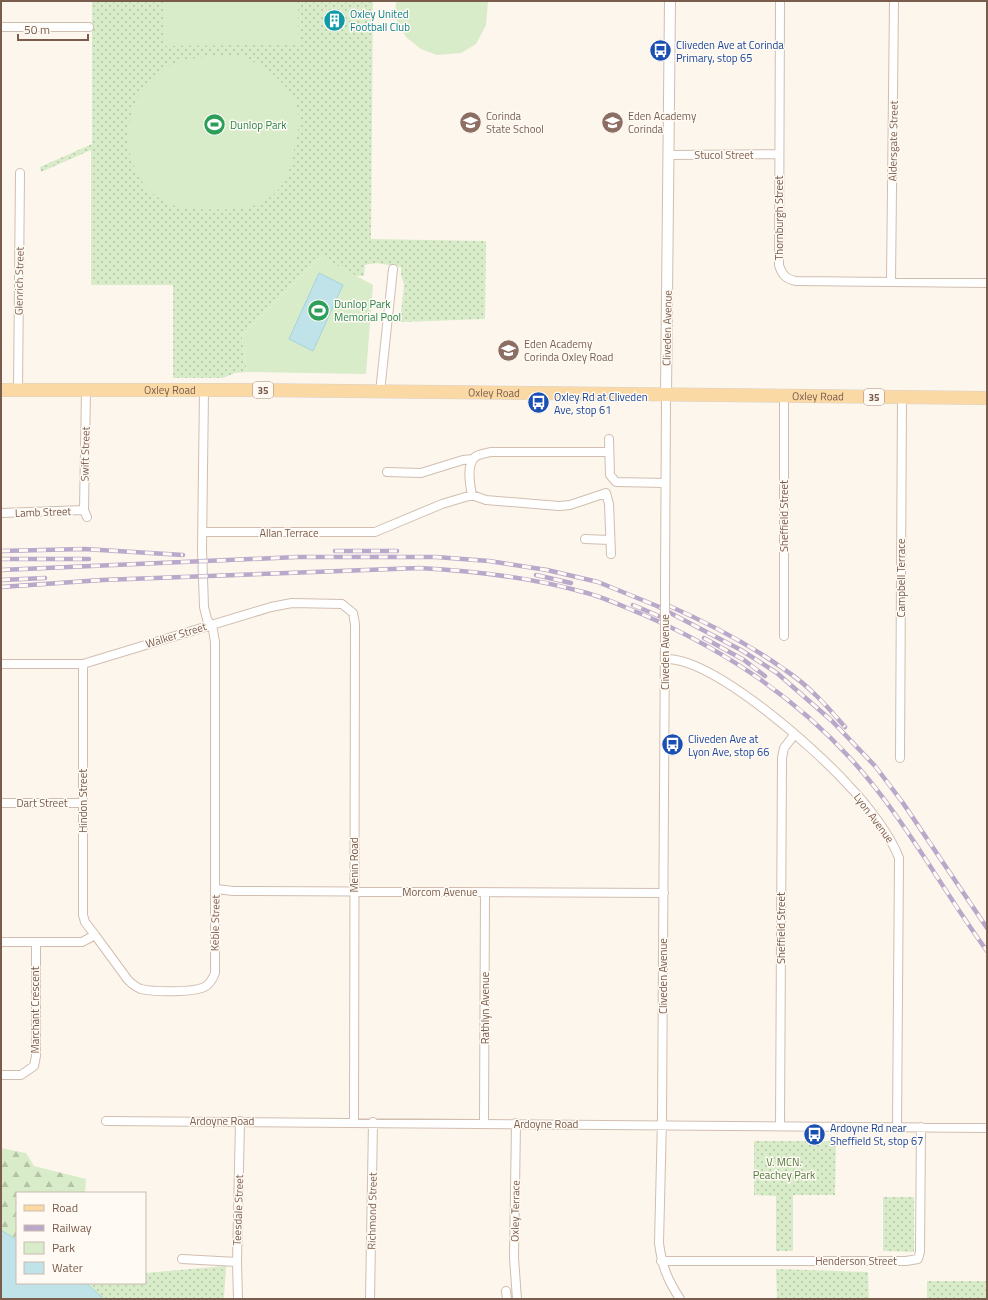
<svg xmlns="http://www.w3.org/2000/svg" width="988" height="1300" font-family="'Titillium Web',sans-serif">
	<defs>
		<pattern id="green-dots" width="8" height="8" patternUnits="userSpaceOnUse"><rect width="8" height="8" fill="#d8ecc9"/><path d="M2 2h.1M6 6h.1" fill="none" stroke="#b4c2a5" stroke-width="1.8" stroke-linecap="round"/></pattern>
		<pattern id="forest-firs" width="22" height="20" patternUnits="userSpaceOnUse"><rect width="22" height="20" fill="#d8ecc9"/><path d="M5 1l3.5 6h-7zM16 11l3.5 6h-7z" fill="#b4c2a5"/></pattern>
	</defs>
	<rect width="100%" height="100%" fill="#fdf6ec"/>
	<!-- green -->
	<path fill="url(#green-dots)" d="M92,1H373L371,239L486,241L485,319L400,322L404,285L401,275V267L376,263L365,265L364,276H356L321,257L242,336L247,372L235,373L223,378H173V285H91V150L41,172L40,167L92,144Z
		M754,1141H836L835,1195H793V1251H776V1196L754,1195Z
		M883,1197H914V1252L883,1251Z
		M226,1266L224,1299H104L86,1283H145V1273Z
		M776,1269L868,1272L869,1299H777Z
		M927,1281H987V1299H927Z"/>
	<!-- forest -->
	<path fill="url(#forest-firs)" d="M1,1148L26,1153L34,1166L86,1179L85,1193H17V1240L1,1230Z"/>
	<!-- pitch -->
	<path fill="#d8ecc9" d="M164,1H298L299,44L165,46Z
		M396,1H488L486,25L476,44L461,53L437,55L421,49L406,37L395,17Z
		M245,57C267,69 298,88 299,117C300,129 295,144 293,156C290,170 285,186 273,195C265,201 255,206 245,208C229,210 202,210 185,208C167,206 144,191 138,174C135,168 131,161 130,154C122,115 142,72 182,61C201,55 224,57 245,57Z
		M321,257L373,285L366,374L247,372L242,336Z"/>
	<!-- water -->
	<path fill="#bfe3e8" stroke="#a5d3da" d="M319,273L343,285L313,351L289,339Z
		M1,1230L17,1240V1283H86L104,1299H1Z"/>
	<g fill="none" stroke-linecap="round" stroke-linejoin="round">
		<defs>
			<path id="minor" d="M780,1L779,265C782,275 786,279 796,281L987,283
				M1,27H89
				M669,155L779,154
				M891,281L894,1
				M18,390L20,173
				M86,390L84,510L87,517
				M380,392L393,269
				M609,439L610,475L616,482L665,483
				M609,452H491C486,453 479,454 475,457C466,465 470,485 472,495L486,500L559,506L570,505L606,493L609,504L611,554
				M387,472L421,473L463,460L473,459
				M1,513L84,510
				M203,532H375L442,504L472,495
				M585,539L610,540
				M665,588L666,395
				M665,633L662,1119L659,1243C662,1266 667,1279 680,1299
				M784,636V396
				M665,659C713,657 817,750 849,786C866,803 891,836 899,858L897,1127
				M1,664H83L271,607L292,603L342,604L353,613L355,624L354,1122
				M83,664V915L85,922L95,935
				M900,758L902,397
				M1,803H83
				M216,889L233,891L664,893
				M1,942H82L95,935L128,980C132,984 135,987 141,989C153,992 196,993 206,986C211,983 213,978 215,973V642L213,630L207,619L204,607L202,549L204,390
				M1,1075H21L34,1066L36,1056V942
				M106,1121L987,1128
				M484,1123L485,892
				M516,1123L514,1258L517,1299
				M780,1125L782,758L784,748L794,735
				M182,1259L237,1262
				M661,1261H906L918,1259L920,1252L921,1127
				M506,1291L507,1299
				M238,1299L237,1262L240,1121
				M370,1299L373,1122"/>
			<path id="tertiary" d="M666,395L670,1"/>
			<g id="primary">
				<path id="s1" d="M1,390H249L987,398"/>
			</g>
		</defs>
		<!-- minor casing -->
		<use href="#minor" stroke="#d1beb0" stroke-width="10"/>
		<!-- tertiary casing -->
		<use href="#tertiary" stroke="#d1beb0" stroke-width="12"/>
		<!-- primary casing -->
		<use href="#primary" stroke="#dad1cd" stroke-width="14"/>
		<!-- minor -->
		<use href="#minor" stroke="#fff" stroke-width="8"/>
		<!-- tertiary -->
		<use href="#tertiary" stroke="#fff" stroke-width="10"/>
		<!-- primary -->
		<use href="#primary" stroke="#fbd9a5" stroke-width="13"/>
		<defs>
			<path id="rail" d="M1,551L84,549L183,555
				M335,551H397
				M1,559H89
				M1,570L297,557H436L489,561L547,570L598,582L657,606L741,650L777,673L832,721L875,766L903,803L987,928
				M536,575L571,583
				M1,580L45,578
				M1,587L102,580L419,568C475,571 529,577 583,592C604,597 624,607 644,615C722,649 794,696 851,759C904,817 941,888 987,951
				M633,605L666,619
				M667,605C708,623 749,644 785,670C808,685 827,706 845,727
				M704,638L744,660L765,676"/>
		</defs>
		<!-- rail casing -->
		<use href="#rail" stroke="#b9a8c9" stroke-width="4.5"/>
		<!-- rail -->
		<use href="#rail" stroke="#fffaf3" stroke-width="3" stroke-dasharray="9" stroke-linecap="butt"/>
		<defs>
			<path id="minor-bridge" d="M665,588V633"/>
		</defs>
		<!-- minor-bridge casing -->
		<use href="#minor-bridge" stroke="#d1beb0" stroke-width="10" stroke-linecap="butt"/>
		<!-- minor-bridge -->
		<use href="#minor-bridge" stroke="#fff" stroke-width="8"/>
	</g>
	<!-- icons -->
	<defs>
		<symbol id="building-disc" viewBox="-11 -11 22 22"><circle r="9.5" fill="#0f9aa8" stroke="#fffaf3"/><path d="M-4-6H4V6H1V3H-1V6H-4ZM-2.5-4.3h1.7v1.8h-1.7ZM.8-4.3h1.7v1.8H.8ZM-2.5-1h1.7V.8h-1.7ZM.8-1h1.7V.8H.8Z" fill="#fff"/></symbol>
		<symbol id="bus-disc" viewBox="-11 -11 22 22"><circle r="9.5" fill="#1a4fb4" stroke="#fffaf3"/><path d="M-5-6H5V4H4V6H2V4H-2V6H-4V4H-5ZM-3.5-4V0h7V-4ZM-3.5 1.2v1.5H-2V1.2ZM2 1.2v1.5H3.5V1.2Z" fill="#fff"/></symbol>
		<symbol id="school-disc" viewBox="-11 -11 22 22"><circle r="9.5" fill="#8d6e63" stroke="#fffaf3"/><path d="M0-5L7-2L0 1L-7-2ZM-4 1L0 2.5L4 1V4Q0 6-4 4Z" fill="#fff"/></symbol>
		<symbol id="stadium-disc" viewBox="-11 -11 22 22"><circle r="9.5" fill="#2e9e5b" stroke="#fffaf3"/><path d="M0-5a6.5 5 0 1 0 0 10a6.5 5 0 1 0 0-10ZM-3.5-1.8h7v3.6h-7Z" fill="#fff"/></symbol>
	</defs>
	<g fill-rule="evenodd">
		<use href="#building-disc" x="322" y="8" width="25" height="25"/>
		<use href="#bus-disc" x="648" y="38" width="25" height="25"/>
		<use href="#school-disc" x="458" y="110" width="25" height="25"/>
		<use href="#school-disc" x="600" y="110" width="25" height="25"/>
		<use href="#stadium-disc" x="202" y="112" width="25" height="25"/>
		<use href="#stadium-disc" x="306" y="298" width="25" height="25"/>
		<use href="#school-disc" x="496" y="338" width="25" height="25"/>
		<use href="#bus-disc" x="526" y="390" width="25" height="25"/>
		<use href="#bus-disc" x="660" y="732" width="25" height="25"/>
		<use href="#bus-disc" x="802" y="1122" width="25" height="25"/>
	</g>
	<g text-anchor="middle" dominant-baseline="central" stroke-width="3" stroke-linejoin="round" paint-order="stroke">
		<!-- shield labels -->
		<g fill="#fffaf3" stroke="#a28b7f" stroke-width="1">
			<rect x="253" y="382" width="20" height="16" rx="3"/>
			<rect x="864" y="389" width="20" height="16" rx="3"/>
		</g>
		<g font-size="10" font-weight="bold" fill="#7a5c4d">
			<text x="263" y="390">35</text>
			<text x="874" y="397">35</text>
		</g>
		<!-- culture labels -->
		<g font-size="11" fill="#0d838f" stroke="#fffaf3" text-anchor="start">
			<text x="350" y="14">Oxley United<tspan x="350" dy="13">Football Club</tspan></text>
		</g>
		<!-- transit labels -->
		<g font-size="11" fill="#164399" stroke="#fffaf3" text-anchor="start">
			<text x="676" y="45">Cliveden Ave at Corinda<tspan x="676" dy="13">Primary, stop 65</tspan></text>
			<text x="554" y="397">Oxley Rd at Cliveden<tspan x="554" dy="13">Ave, stop 61</tspan></text>
			<text x="688" y="739">Cliveden Ave at<tspan x="688" dy="13">Lyon Ave, stop 66</tspan></text>
			<text x="830" y="1128">Ardoyne Rd near<tspan x="830" dy="13">Sheffield St, stop 67</tspan></text>
		</g>
		<!-- education labels -->
		<g font-size="11" fill="#785e54" stroke="#fffaf3" text-anchor="start">
			<text x="486" y="116">Corinda<tspan x="486" dy="13">State School</tspan></text>
			<text x="628" y="116">Eden Academy<tspan x="628" dy="13">Corinda</tspan></text>
			<text x="524" y="344">Eden Academy<tspan x="524" dy="13">Corinda Oxley Road</tspan></text>
		</g>
		<!-- leisure labels -->
		<g font-size="11" fill="#27864d" stroke="#fffaf3" text-anchor="start">
			<text x="230" y="125">Dunlop Park</text>
			<text x="334" y="304">Dunlop Park<tspan x="334" dy="13">Memorial Pool</tspan></text>
		</g>
		<!-- street labels -->
		<g font-size="11" fill="#7a5c4d" stroke="#fffaf3">
			<text transform="translate(893 141) rotate(-89)">Aldersgate Street</text>
			<text x="724" y="155">Stucol Street</text>
			<text transform="translate(779 218) rotate(-90)">Thornburgh Street</text>
			<text transform="translate(19 281) rotate(-89)">Glenrich Street</text>
			<text transform="translate(667 328) rotate(-89)">Cliveden Avenue</text>
			<text stroke="none"><textPath href="#s1" startOffset="169">Oxley Road</textPath></text>
			<text stroke="none"><textPath href="#s1" startOffset="493">Oxley Road</textPath></text>
			<text stroke="none"><textPath href="#s1" startOffset="817">Oxley Road</textPath></text>
			<text transform="translate(85 454) rotate(-89)">Swift Street</text>
			<text transform="translate(43 512) rotate(-2)">Lamb Street</text>
			<text transform="translate(784 516) rotate(-90)">Sheffield Street</text>
			<text x="289" y="533">Allan Terrace</text>
			<text transform="translate(901 578) rotate(-90)">Campbell Terrace</text>
			<text transform="translate(176 635) rotate(-17)">Walker Street</text>
			<text transform="translate(665 652) rotate(-90)">Cliveden Avenue</text>
			<text transform="translate(83 801) rotate(-90)">Hindon Street</text>
			<text x="42" y="803">Dart Street</text>
			<text transform="translate(874 818) rotate(53)">Lyon Avenue</text>
			<text transform="translate(354 865) rotate(-90)">Menin Road</text>
			<text x="440" y="892">Morcom Avenue</text>
			<text transform="translate(215 923) rotate(-89)">Keble Street</text>
			<text transform="translate(781 928) rotate(-90)">Sheffield Street</text>
			<text transform="translate(663 976) rotate(-90)">Cliveden Avenue</text>
			<text transform="translate(485 1008) rotate(-90)">Rathlyn Avenue</text>
			<text transform="translate(35 1010) rotate(-90)">Marchant Crescent</text>
			<text x="222" y="1121">Ardoyne Road</text>
			<text x="546" y="1124">Ardoyne Road</text>
			<text transform="translate(238 1210) rotate(-88)">Teesdale Street</text>
			<text transform="translate(372 1211) rotate(-89)">Richmond Street</text>
			<text transform="translate(515 1211) rotate(-89)">Oxley Terrace</text>
			<text x="856" y="1261">Henderson Street</text>
		</g>
		<!-- park labels -->
		<g font-size="11" fill="#537a41" stroke="#fffaf3">
			<text x="784" y="1162">V. MCN.<tspan x="784" dy="13">Peachey Park</tspan></text>
		</g>
	</g>
	<!-- border -->
	<rect width="988" height="1300" fill="none" stroke="#7a5c4d" stroke-width="4"/>
	<!-- legend -->
	<rect x="16" y="1192" width="130" height="92" fill="#fffaf3" stroke="#cabbb1"/>
	<rect x="24" y="1205" width="20" height="6" fill="#fbd9a5" stroke="#cabbb1"/>
	<text x="52" y="1212" font-size="12" fill="#7a5c4d">Road</text>
	<rect x="24" y="1225" width="20" height="6" fill="#b9a8c9" stroke="#cabbb1"/>
	<text x="52" y="1232" font-size="12" fill="#7a5c4d">Railway</text>
	<rect x="24" y="1242" width="20" height="12" fill="#d8ecc9" stroke="#cabbb1"/>
	<text x="52" y="1252" font-size="12" fill="#7a5c4d">Park</text>
	<rect x="24" y="1262" width="20" height="12" fill="#bfe3e8" stroke="#cabbb1"/>
	<text x="52" y="1272" font-size="12" fill="#7a5c4d">Water</text>
	<!-- scale -->
	<path d="M18 34v6h70v-6" fill="none" stroke="#7a5c4d" stroke-width="2"/>
	<text x="24" y="34" font-size="12" fill="#7a5c4d" stroke="#fffaf3" stroke-width="3" paint-order="stroke">50 m</text>
</svg>
